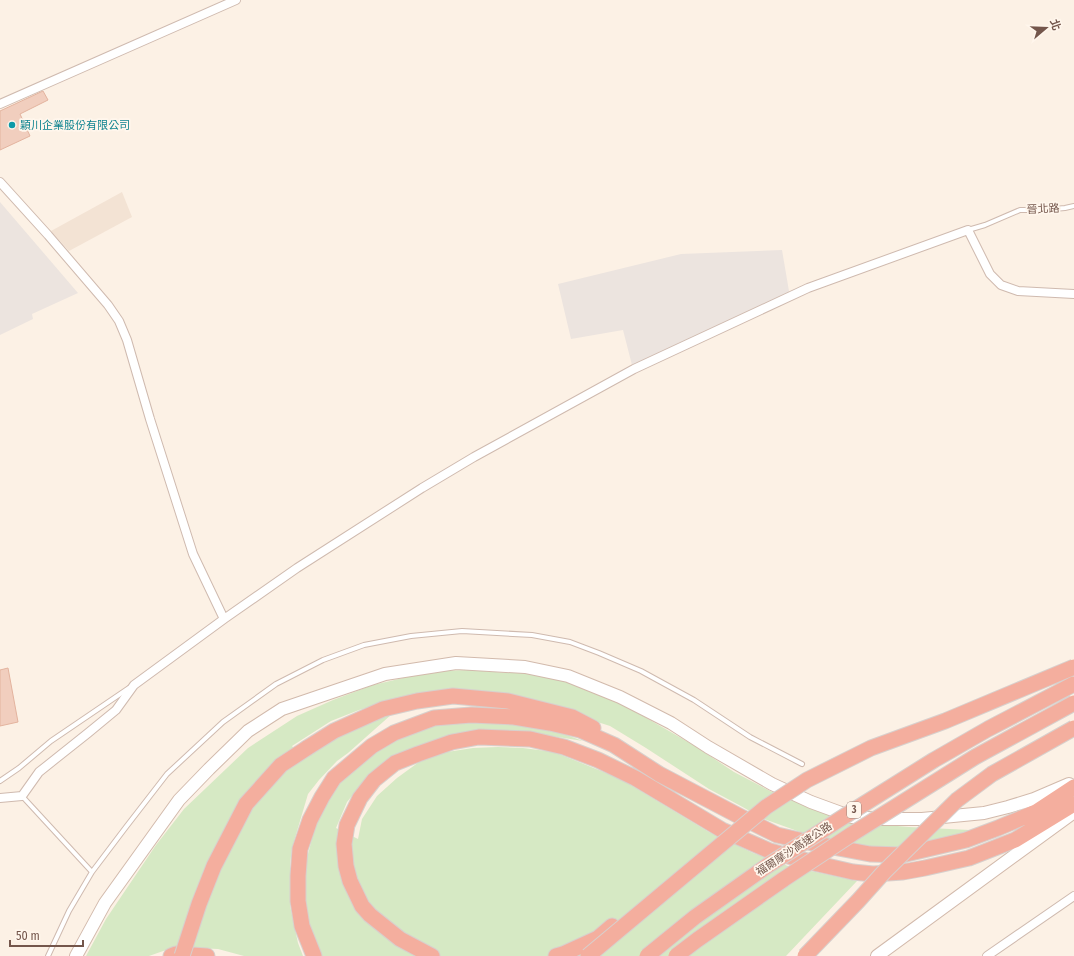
<svg xmlns="http://www.w3.org/2000/svg" width="1074" height="956" font-family="'Fira Sans Condensed','Noto Sans TC',sans-serif">
	<rect width="100%" height="100%" fill="#fcf1e5"/>
	<!-- residential -->
	<path fill="#f3e3d4" d="M122,192L132,217L69,251L51,231Z"/>
	<!-- industrial -->
	<path fill="#ece4df" d="M0,202L78,293L32,314L33,319L0,335Z
		M782,250L790,297L632,365L623,330L571,339L558,284L681,254Z"/>
	<!-- green -->
	<path fill="#d6e9c4" d="M470,670L508,673H534L570,683L602,695L636,712L695,746L734,772L770,791L814,809L850,822L909,827L970,830L939,842L913,849L867,847L803,833L764,819L739,805L709,789L646,748L610,726L523,698L499,693L475,690L426,692L401,698L359,710L331,721L292,746L302,760L322,748L341,734L392,714L348,753L337,761L319,780L308,794L292,848L290,864V906L298,943L303,956H244L218,949L196,948L166,950L149,956H86L106,919L156,845L184,809L248,748L297,716L333,700L373,685L433,671Z
		M455,721L539,725L583,741L545,735L472,731L435,740L403,753L372,774L360,786L347,802L336,828L358,839L362,819L377,796L397,778L419,762L447,752L473,748L498,747L523,748L554,752L621,779L709,832L753,853L788,866L857,881L786,956H320L306,918L305,878L307,858L314,831L322,812L331,796L346,774L381,747L427,725Z"/>
	<!-- building -->
	<path fill="#f1cebe" stroke="#e3b39e" d="M43,91L48,100L20,114L30,136L0,150V111Z
		M8,668L18,722L0,726V670Z"/>
	<g fill="none" stroke-linecap="round" stroke-linejoin="round">
		<defs>
			<path id="lane" d="M968,230L985,225L1020,210H1043L1065,208L1074,206
				M0,781L19,768L51,741L129,688
				M22,796L92,872
				M48,956L69,911L92,872L126,827L167,774L223,722L276,684L323,660L364,645L411,636L462,631L532,635L570,642L599,653L641,671L694,700L750,737L802,764"/>
			<path id="street" d="M0,104L236,0
				M0,182L48,235L108,305L119,321L127,340L150,419L193,554L224,619
				M0,798L22,796L39,772L88,733L116,710L134,685L224,619L297,568L422,488L474,457L634,369L808,288L968,230L990,274L1001,285L1018,291L1074,294
				M987,956L1074,896"/>
			<path id="secondary" d="M76,956L105,903L179,800L209,769L248,731L282,709L385,674L456,663L525,667L568,676L620,697L671,723L708,747L772,784L811,802L852,817L882,819H922L984,813L1008,807L1034,799L1069,784
				M877,956L1074,812"/>
			<path id="highway" d="M307,748L334,731L383,709L417,701L453,696L508,701L572,717L593,728
				M171,956L176,954L207,956
				M314,956L302,926L298,901V876L300,849L310,820L322,797L334,778L372,746L394,733L434,718L471,715L514,717L550,723L580,730L614,745L659,774L741,817L777,835L817,844L870,854L902,855L966,840L998,828L1036,812L1074,787
				M432,956L400,939L370,915L362,906L350,881L346,866L344,844L347,825L360,798L374,780L395,763L418,754L452,742L479,737L530,739L564,747L598,760L635,778L722,830L770,851L818,864L853,872L873,874L903,872L925,868L969,858L1015,840L1074,804
				M556,956L563,954L598,938L612,926"/>
		</defs>
		<!-- lane casing -->
		<use href="#lane" stroke="#cfbaaf" stroke-width="6"/>
		<!-- street casing -->
		<use href="#street" stroke="#cfbaaf" stroke-width="10"/>
		<!-- secondary casing -->
		<use href="#secondary" stroke="#d2baac" stroke-width="14"/>
		<!-- highway casing -->
		<use href="#highway" stroke="#d8d0cd" stroke-width="17"/>
		<!-- lane -->
		<use href="#lane" stroke="#fff" stroke-width="4"/>
		<!-- street -->
		<use href="#street" stroke="#fff" stroke-width="8"/>
		<!-- secondary -->
		<use href="#secondary" stroke="#fff" stroke-width="12"/>
		<!-- highway -->
		<use href="#highway" stroke="#f4ae9e" stroke-width="15"/>
		<defs>
			<path id="highway-bridge" d="M182,956L199,904L214,866L246,804L281,765L307,748
				M588,956L766,807L807,780L871,748L945,721L1074,667
				M647,956L695,917L767,866L848,814L934,760L988,729L1074,684
				M676,956L697,940L784,879L852,834L975,757L1074,703
				M805,956L858,901L884,872L957,800L992,774L1074,728"/>
		</defs>
		<!-- highway-bridge casing -->
		<use href="#highway-bridge" stroke="#d8d0cd" stroke-width="17" stroke-linecap="butt"/>
		<!-- highway-bridge -->
		<use href="#highway-bridge" stroke="#f4ae9e" stroke-width="15"/>
	</g>
	<!-- markers -->
	<circle fill="#0f9aa8" stroke="#fff6ec" stroke-width="1.5" cx="12" cy="125" r="4"/>
	<g text-anchor="middle" dominant-baseline="central" stroke-width="3.5" stroke-linejoin="round" paint-order="stroke">
		<!-- shield labels -->
		<rect fill="#fff6ec" stroke="#9e867b" stroke-width="1" x="847" y="802" width="14" height="16" rx="3"/>
		<g font-size="10" font-weight="bold" fill="#74564b">
			<text x="854" y="810">3</text>
		</g>
		<!-- culture labels -->
		<g font-size="11" fill="#0d838f" stroke="#fff6ec" text-anchor="start">
			<text x="20" y="125">穎川企業股份有限公司</text>
		</g>
		<!-- street labels -->
		<g font-size="11" fill="#74564b" stroke="#fff6ec">
			<text transform="translate(1043 209) rotate(-3)">晉北路</text>
			<text transform="translate(794 849) rotate(-33)">福爾摩沙高速公路</text>
		</g>
	</g>
	<!-- north arrow -->
	<g transform="translate(1046 28) rotate(71)" stroke="#fff6ec" stroke-width="3" paint-order="stroke">
	<path d="M0-3L7 15L0 10L-7 15Z" fill="#74564b"/>
	<text y="-6" font-size="11" font-weight="bold" text-anchor="middle" fill="#74564b">北</text>
	</g>
	<!-- scale -->
	<path d="M10 940v6h73v-6" fill="none" stroke="#74564b" stroke-width="2"/>
	<text x="16" y="940" font-size="12" fill="#74564b" stroke="#fff6ec" stroke-width="3" paint-order="stroke">50 m</text>
</svg>
